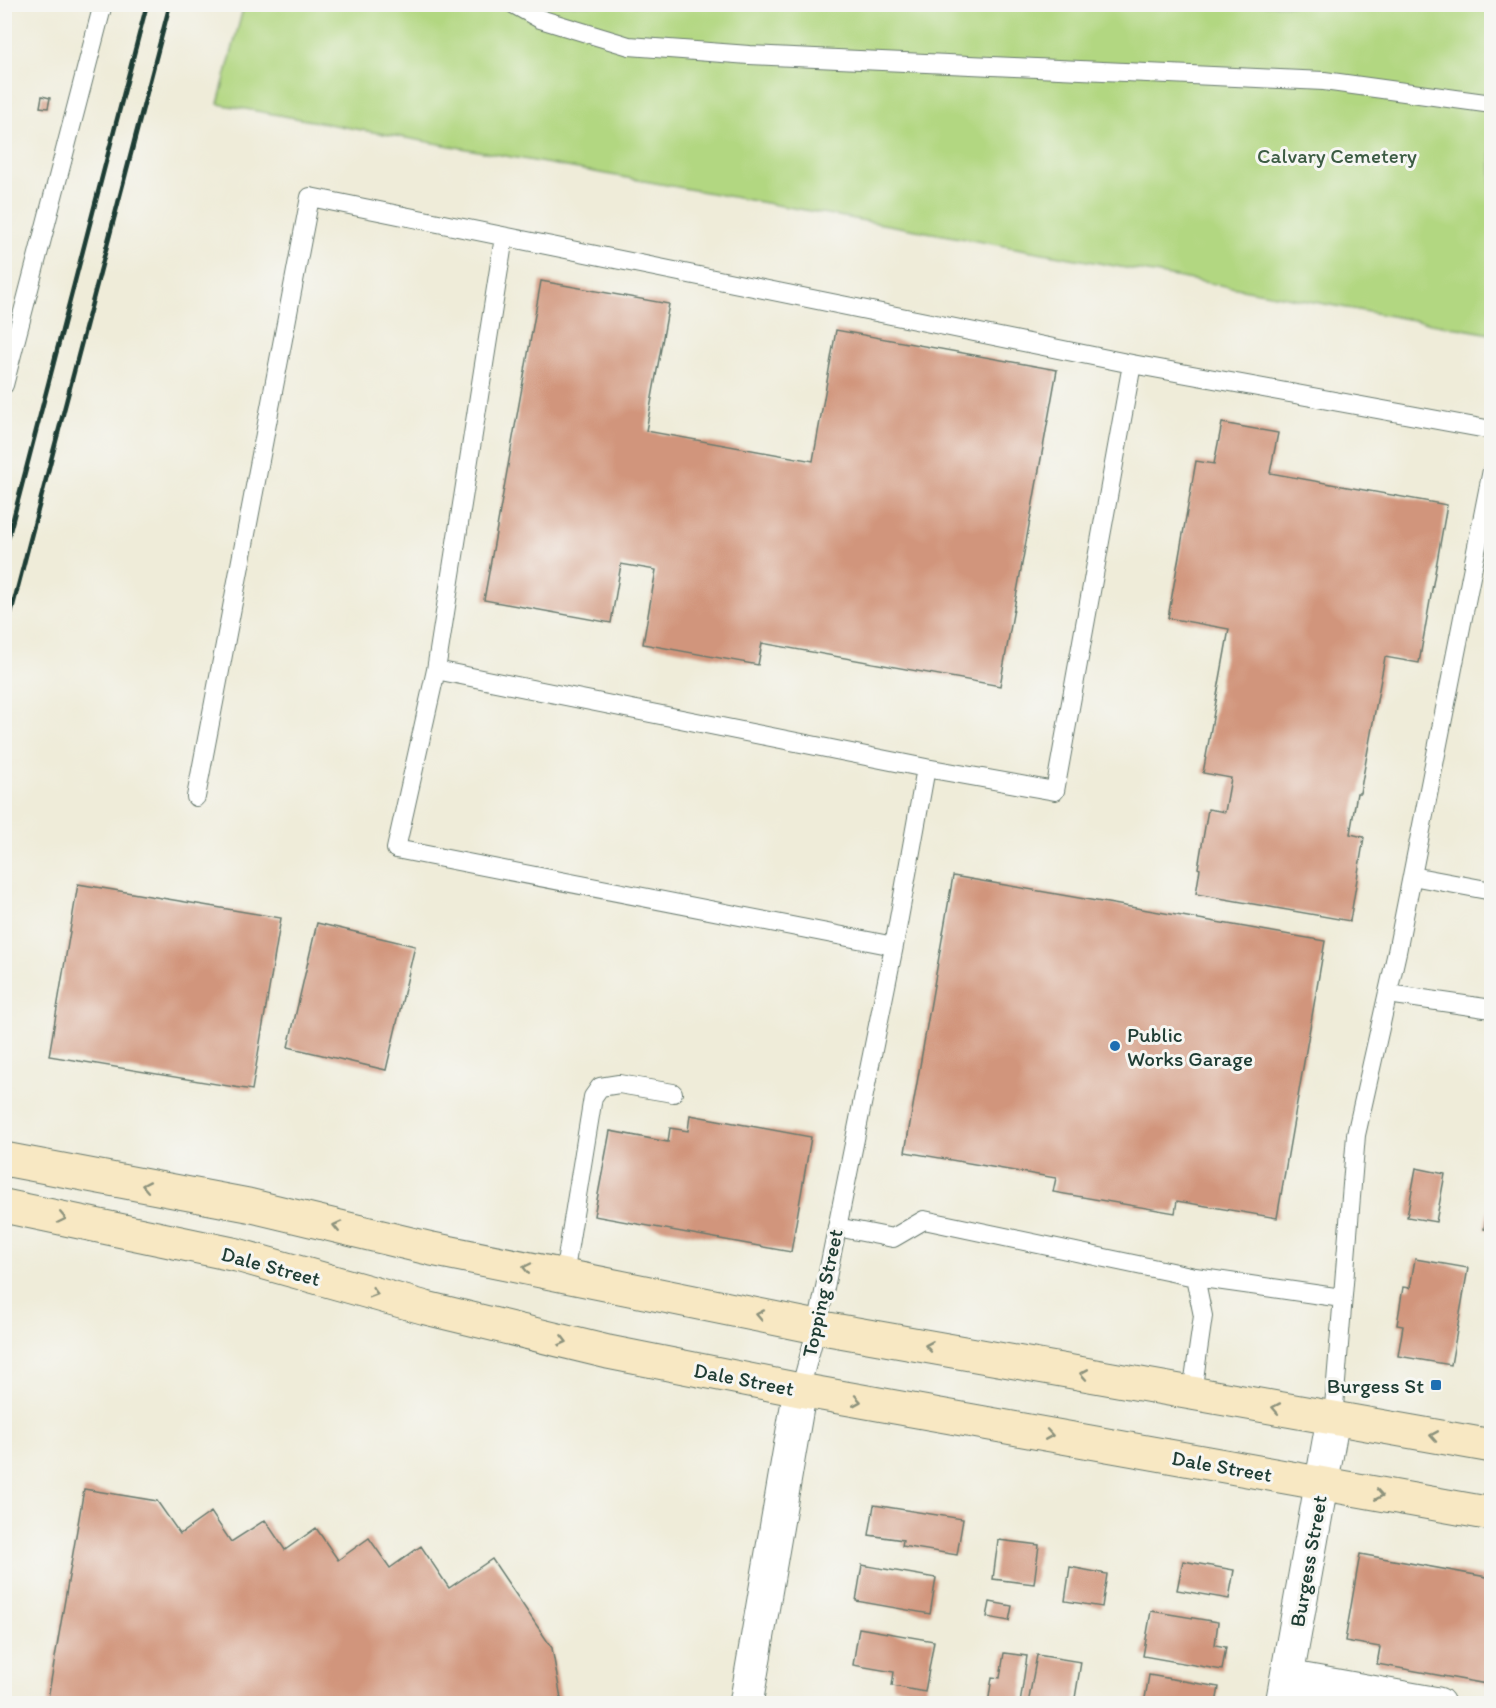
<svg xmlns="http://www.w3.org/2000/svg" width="1496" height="1708" font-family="Itim,sans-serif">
	<rect width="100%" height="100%" fill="#f6f6f2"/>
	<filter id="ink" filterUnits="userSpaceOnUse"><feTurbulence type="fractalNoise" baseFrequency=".0167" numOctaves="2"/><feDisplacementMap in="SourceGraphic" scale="12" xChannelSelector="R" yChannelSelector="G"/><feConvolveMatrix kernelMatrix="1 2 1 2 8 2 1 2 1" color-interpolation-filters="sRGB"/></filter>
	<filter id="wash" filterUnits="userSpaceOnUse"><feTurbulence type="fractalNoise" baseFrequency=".008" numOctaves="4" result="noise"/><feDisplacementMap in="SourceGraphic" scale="24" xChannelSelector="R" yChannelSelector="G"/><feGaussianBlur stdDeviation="1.35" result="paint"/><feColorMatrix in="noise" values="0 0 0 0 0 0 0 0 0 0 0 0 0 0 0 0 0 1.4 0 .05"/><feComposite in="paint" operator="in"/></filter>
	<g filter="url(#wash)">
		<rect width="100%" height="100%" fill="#efecd9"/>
		<!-- green -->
		<path fill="#b2d781" stroke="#688a5a" stroke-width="1.5" d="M244,5H1491V334L218,104Z"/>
		<g id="blocks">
			<!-- building -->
			<path fill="#d1957b" d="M42,96L50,98L48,108L40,107Z
				M541,281L669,304L646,431L813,461L836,330L1057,370L1000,686L762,643L758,665L643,644L656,570L621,564L611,623L484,600Z
				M1222,423L1278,433L1270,473L1447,505L1419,663L1385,657L1360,793H1357L1350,834L1364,837L1350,921L1196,894L1200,869L1198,868L1208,809L1225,812L1231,778L1203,773L1229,629L1168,618L1196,461L1214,464Z
				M953,876L1325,941L1277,1218L1177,1201L1175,1213L1053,1192L1056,1178L905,1152Z
				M78,884L281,918L252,1090L49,1056Z
				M317,923L415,946L386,1070L288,1047Z
				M690,1115L811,1137L791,1252L594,1216L610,1131L668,1142L670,1128L688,1131Z
				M1416,1168L1445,1174L1436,1222L1407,1217Z
				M1490,1201H1492V1231L1484,1229Z
				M1415,1259L1468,1268L1451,1365L1398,1356L1403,1326L1397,1325L1403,1287L1410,1288Z
				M84,1489L157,1501L180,1534L211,1512L231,1542L265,1520L285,1550L316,1528L338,1560L369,1538L390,1568L421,1546L449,1588L492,1559L552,1648L562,1704H47Z
				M874,1505L963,1519L957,1555L902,1546L903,1540L869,1535Z
				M998,1540L1039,1545L1034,1584L993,1579Z
				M1360,1554L1492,1578V1685L1377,1664L1380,1647L1345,1641Z
				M1183,1561L1234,1570L1229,1599L1177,1590Z
				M862,1565L936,1578L930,1614L856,1601Z
				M1070,1567L1107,1574L1102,1607L1065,1601Z
				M990,1602L1012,1606L1009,1621L987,1617Z
				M1151,1611L1218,1622L1215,1645L1226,1647L1222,1670L1143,1656Z
				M859,1628L934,1641L925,1692L892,1686L894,1672L853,1665Z
				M1004,1653L1027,1656L1020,1704H988L992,1677L1000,1678Z
				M1037,1655L1081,1662L1074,1704H1028Z
				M1149,1675L1219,1687L1216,1704H1144Z"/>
		</g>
	</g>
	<g filter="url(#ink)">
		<use href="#blocks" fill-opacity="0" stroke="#687a6e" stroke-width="1.5"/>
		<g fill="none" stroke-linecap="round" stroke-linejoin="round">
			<defs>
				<path id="service" d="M513,4L540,19L629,46L749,55L1324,81L1492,104
					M4,385L103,4
					M436,670L504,237
					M196,797L310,197L1132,364L1492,430
					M1412,876L1492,891
					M894,946L396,849L436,670L926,768
					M1388,994L1492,1009
					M837,1227L893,1238L924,1220L1195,1277L1203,1316L1192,1393
					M564,1276L593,1097L600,1087L619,1084L673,1093
					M1195,1277L1342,1298
					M800,1390L817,1327L894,946L926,768L1055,791L1132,364
					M1333,1419L1356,1135L1397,952L1492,470"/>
				<path id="minor" d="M1287,1677L1438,1704
					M746,1704L800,1390
					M1282,1704L1333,1419"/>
				<path id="secondary" d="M4,1159L248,1205L432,1249L817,1327L1492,1446
					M4,1206L237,1255L426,1308L608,1352L800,1390L1492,1514"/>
			</defs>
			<!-- service casing -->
			<use href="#service" stroke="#687a6e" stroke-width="20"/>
			<!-- minor casing -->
			<use href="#minor" stroke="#687a6e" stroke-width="35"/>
			<!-- secondary casing -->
			<use href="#secondary" stroke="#687a6e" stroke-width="35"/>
			<!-- service -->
			<use href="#service" stroke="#fff" stroke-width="18"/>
			<!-- minor -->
			<use href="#minor" stroke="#fff" stroke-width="33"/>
			<!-- secondary -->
			<use href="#secondary" stroke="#f8e8c3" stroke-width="33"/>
			<!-- rail -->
			<path stroke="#1f3d34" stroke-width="4.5" d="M4,554L147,4
				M4,640L170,4"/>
		</g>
		<!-- one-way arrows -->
		<defs><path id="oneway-chevron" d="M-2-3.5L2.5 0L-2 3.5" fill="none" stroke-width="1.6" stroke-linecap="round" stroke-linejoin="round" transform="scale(1.5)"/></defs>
		<g stroke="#8c927c">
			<use href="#oneway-chevron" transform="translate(146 1186) rotate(-169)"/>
			<use href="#oneway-chevron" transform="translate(62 1218) rotate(12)"/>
			<use href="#oneway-chevron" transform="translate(337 1226) rotate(-167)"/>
			<use href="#oneway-chevron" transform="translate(527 1268) rotate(-168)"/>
			<use href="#oneway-chevron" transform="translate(374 1293) rotate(16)"/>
			<use href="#oneway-chevron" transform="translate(760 1315) rotate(-169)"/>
			<use href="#oneway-chevron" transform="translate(563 1341) rotate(14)"/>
			<use href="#oneway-chevron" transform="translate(929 1346) rotate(-170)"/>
			<use href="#oneway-chevron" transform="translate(1084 1374) rotate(-170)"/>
			<use href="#oneway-chevron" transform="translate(857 1401) rotate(10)"/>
			<use href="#oneway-chevron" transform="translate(1276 1408) rotate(-169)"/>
			<use href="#oneway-chevron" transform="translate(1049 1435) rotate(10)"/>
			<use href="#oneway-chevron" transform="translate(1434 1436) rotate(-170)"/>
			<use href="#oneway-chevron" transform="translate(1379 1495) rotate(10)"/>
		</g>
	</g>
	<!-- markers -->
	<g fill="#1f6fb2" stroke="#f6f6f2" stroke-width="2">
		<circle cx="1115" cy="1046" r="6"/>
		<rect x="1430" y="1379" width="12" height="12" rx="3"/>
	</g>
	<g text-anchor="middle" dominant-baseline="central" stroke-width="6" stroke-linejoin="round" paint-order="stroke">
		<!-- park labels -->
		<g font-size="21" fill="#3c5c43" stroke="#f6f6f2">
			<text x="1337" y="155">Calvary Cemetery</text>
		</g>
		<!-- poi labels -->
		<g font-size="21" fill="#1f3d34" stroke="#f6f6f2" text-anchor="start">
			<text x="1127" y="1034">Public<tspan x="1127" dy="24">Works Garage</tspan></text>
			<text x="1424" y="1385" text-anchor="end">Burgess St</text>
		</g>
		<!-- street labels -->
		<g font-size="21" fill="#1f3d34" stroke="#f6f6f2">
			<text transform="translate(271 1266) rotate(15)">Dale Street</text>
			<text transform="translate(822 1293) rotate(-78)">Topping Street</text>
			<text transform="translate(744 1379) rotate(11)">Dale Street</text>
			<text transform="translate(1222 1466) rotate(10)">Dale Street</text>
			<text transform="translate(1308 1561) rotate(-80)">Burgess Street</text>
		</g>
	</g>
	<!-- margin -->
	<rect width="1496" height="1708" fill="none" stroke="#f6f6f2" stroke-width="24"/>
</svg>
